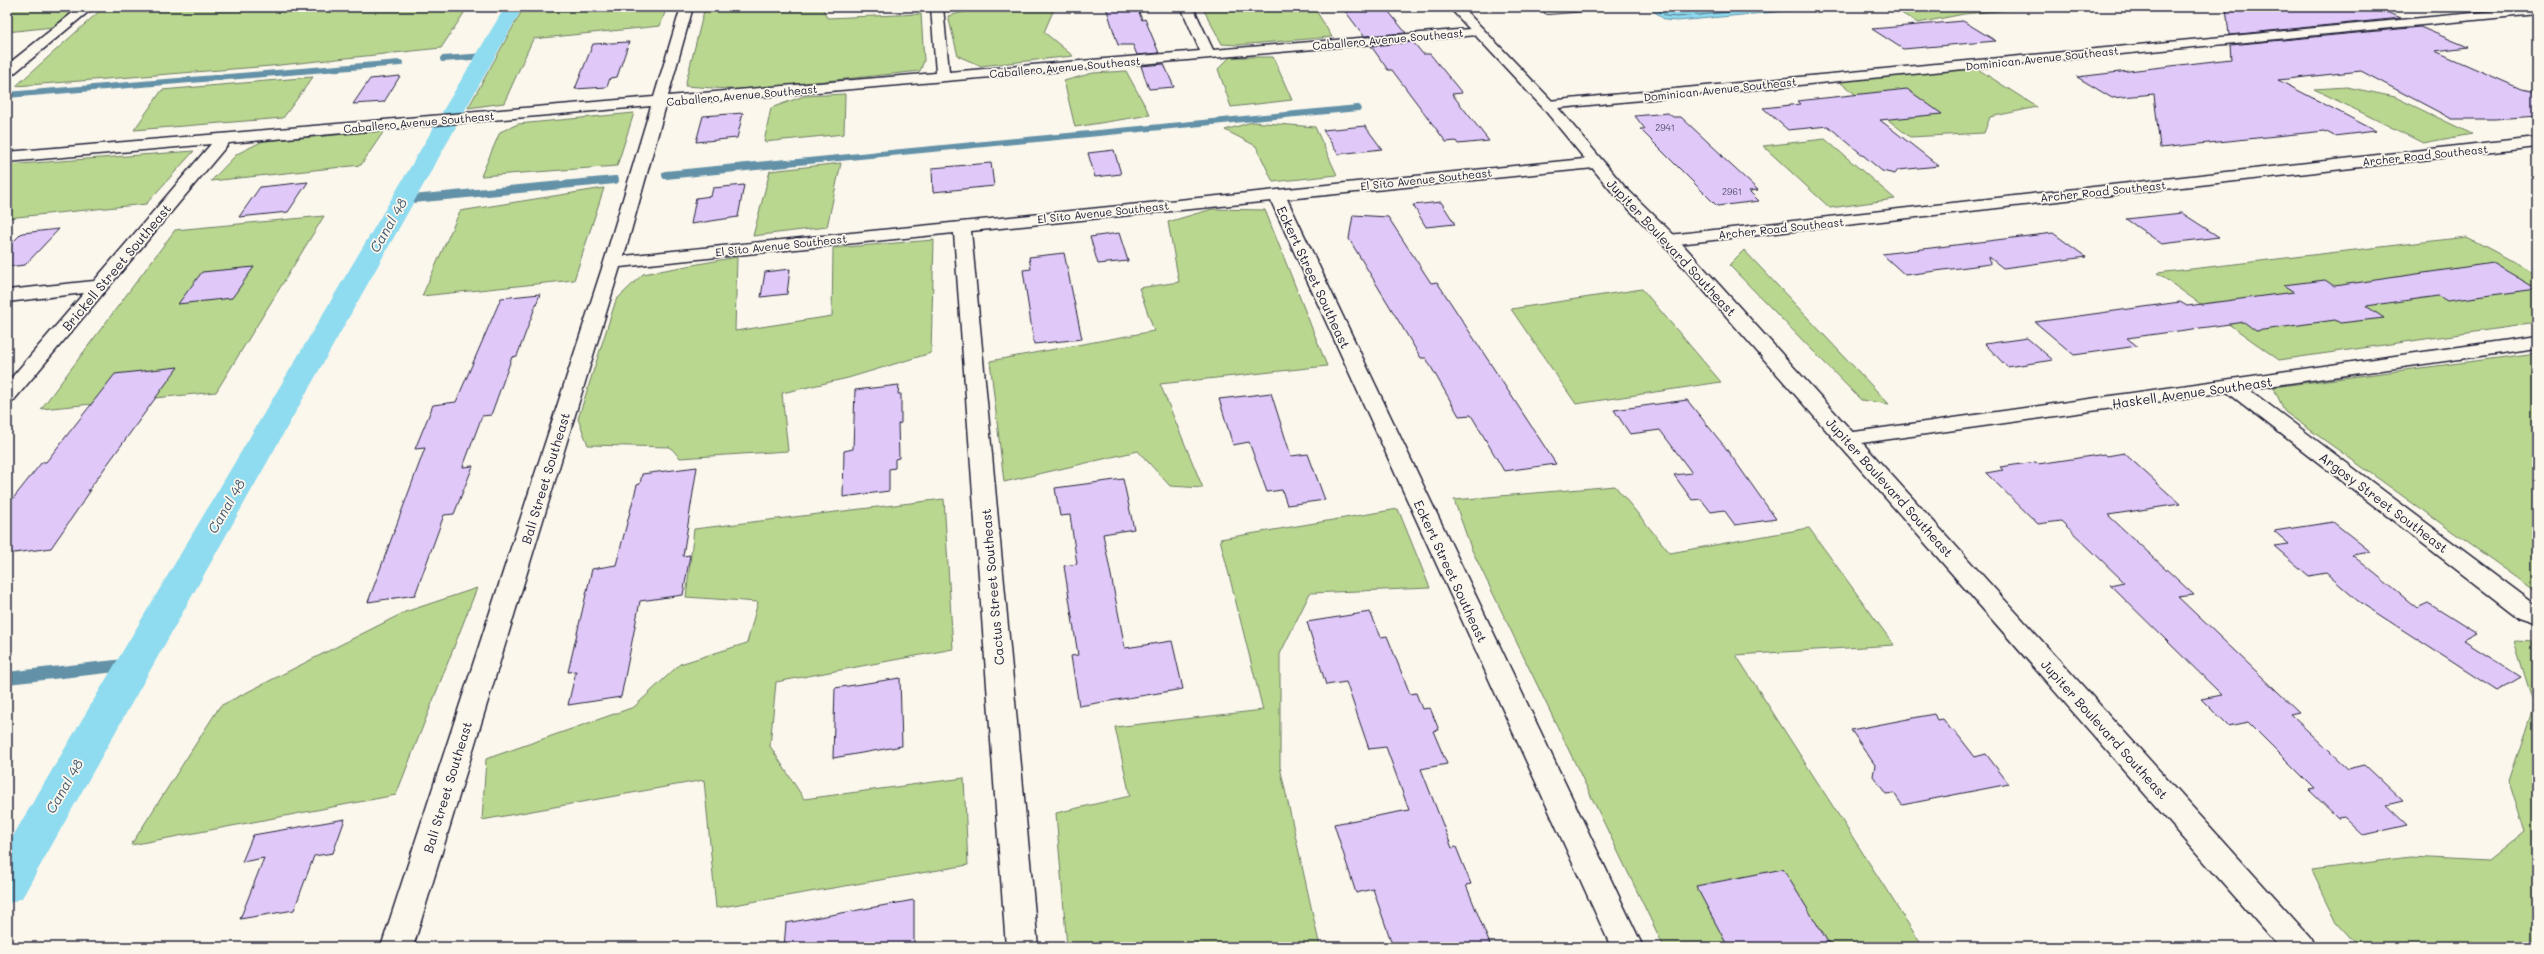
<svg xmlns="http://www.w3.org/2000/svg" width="2544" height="954" font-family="Mali,sans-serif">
	<rect width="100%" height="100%" fill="#fbf7ec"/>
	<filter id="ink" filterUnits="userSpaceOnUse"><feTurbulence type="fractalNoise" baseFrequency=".025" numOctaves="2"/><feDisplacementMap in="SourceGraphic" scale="8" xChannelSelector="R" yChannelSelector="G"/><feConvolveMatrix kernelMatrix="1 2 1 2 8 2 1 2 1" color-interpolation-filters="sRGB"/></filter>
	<g filter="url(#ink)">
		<!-- green -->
		<path fill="#b9d78f" stroke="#6e7c65" d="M7,7H78L53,27L7,32Z
			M104,7H468L441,48L271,66L16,86Z
			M524,7H667L660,26L533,39L504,103L468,108Z
			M705,7H822L827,18L921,14L924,61L920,71L742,90L685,86Z
			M983,7H1055L1044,32L1073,56L981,66L958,56L948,16Z
			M1202,7H1314L1332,37L1237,45L1222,44Z
			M1891,7H2041L1964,14L1918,23Z
			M1230,57H1273L1292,100L1231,107L1218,69Z
			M1976,68L2037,107L1990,117L1984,133L1910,137L1837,80Z
			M1126,71L1150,115L1075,127L1064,81L1093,73Z
			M313,77L283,118L134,130L162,90Z
			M2347,87L2395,97L2472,134L2423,143L2314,89Z
			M845,94L844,134L764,142L771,108L804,96Z
			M634,113L617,166L481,176L500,132L518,124Z
			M1252,122L1315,127L1337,175L1273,182L1256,146L1225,130Z
			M384,131L361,165L211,181L237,154L263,141Z
			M1825,139L1895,199L1830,208L1763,146Z
			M194,151L146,204L7,218V165Z
			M841,163L827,227L753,236L770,171Z
			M604,188L574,280L422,296L460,211Z
			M1212,209L1265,210L1327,366L1160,384L1203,488L1170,486L1138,451L1004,482L990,361L1154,331L1139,288L1179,282L1168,222Z
			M324,216L216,392L41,409L175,230Z
			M2467,237L2537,274V323L2279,360L2157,273Z
			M934,240L931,353L848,378L782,393L788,451L680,458L670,447L588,445L578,419L616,300L643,274L737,257L735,331L832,316L833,248Z
			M1744,250L1889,404L1861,400L1729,265Z
			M1642,289L1721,382L1576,404L1511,309Z
			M2537,353V592L2285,412L2273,387Z
			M1615,486L1670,553L1809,528L1894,645L1736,655L1923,947H1664L1471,548L1454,500Z
			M944,499L953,649L776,682L770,746L804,799L964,778L968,865L716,908L704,780L482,820L486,759L634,707L680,664L747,643L758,602L686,597L694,529Z
			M1398,509L1430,588L1310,593L1280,654V767L1320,947H1067L1056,813L1130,796L1115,727L1263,710L1220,539Z
			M477,588L396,795L131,845L220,706L405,612Z
			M2514,641L2537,642V947H2359L2338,924L2312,870L2410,857L2488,861L2525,831L2509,781L2534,705Z"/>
		<!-- water -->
		<path fill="#8fdbef" stroke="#6391a7" d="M1649,7H1829L1677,21L1665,20Z"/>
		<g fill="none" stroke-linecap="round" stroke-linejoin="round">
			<!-- shore -->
			<path stroke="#4e6c83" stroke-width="1" d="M1655,7L1666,16L1677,17L1785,7
				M1663,7L1685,12L1729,7"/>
			<!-- stream-far2 -->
			<path stroke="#6391a7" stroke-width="6" d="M443,59L486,56
				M7,95L400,63
				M777,164L1358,108"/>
			<!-- stream-far1 -->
			<path stroke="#6391a7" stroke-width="8" d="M666,175L787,163
				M402,200L615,180"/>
			<!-- stream -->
			<path stroke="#6391a7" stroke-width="12" d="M7,678L134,664"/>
			<!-- canal -->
			<path fill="#8fdbef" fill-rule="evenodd" d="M505,7H523L461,117L453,118L445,117L442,112Z
				M445,120L453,122L456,127L22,898L7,904V846L434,127L437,122Z"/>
		</g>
		<!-- building -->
		<path fill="#e0c9f9" stroke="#22223b" d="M1106,7H1137L1142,20L1145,19L1159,53L1137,55L1133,45H1118Z
			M1342,7H1385L1406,33L1364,36Z
			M2226,7H2374L2401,18L2229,35Z
			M1963,21L1996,41L1903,49L1872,29Z
			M2420,27L2468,47L2435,51L2521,89L2537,92V116L2495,119H2452L2361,71L2278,80L2376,131L2334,136L2325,131L2160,148L2154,94L2112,98L2077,77L2231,59L2230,45Z
			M629,42L617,77L610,78L607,87L575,89L593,44Z
			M1413,42L1423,54H1430L1462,93L1452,94L1489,141L1458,144L1456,141L1446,142L1392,70H1388L1371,46Z
			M1164,64L1174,87L1149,89L1141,66Z
			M400,76L384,102L353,104L370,79Z
			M1907,89L1942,114L1880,120L1939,166L1898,170L1895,174L1882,171L1828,126L1788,130L1763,108L1800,104L1797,101Z
			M743,113L737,138L696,142L703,116Z
			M1668,113L1673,117H1681L1723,156H1721L1758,190L1749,191L1759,201L1717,206L1640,129H1645L1635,116Z
			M1365,126L1382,149L1338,154L1323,130Z
			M1114,150L1121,174L1095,177L1088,153Z
			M991,163L994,186L933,192L932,168Z
			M308,182L288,212L239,217L260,187Z
			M744,185L738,217L691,224L696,198L711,196L713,188Z
			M1441,202L1455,224L1426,227L1413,205Z
			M2182,213L2219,237L2162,244L2126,219Z
			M1353,215L1388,217L1431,283L1437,282L1556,464L1504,471L1471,415L1459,416L1426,358H1421L1349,239Z
			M59,229L25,265L7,267V242L14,241L22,233Z
			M1119,233L1128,261L1098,264L1090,237Z
			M2053,233L2086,257L2003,268L1989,257L1990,264L1905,275L1882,254Z
			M1064,253L1082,339L1034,344L1023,270L1031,269L1029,257Z
			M2493,263L2537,289L2447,301L2439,296L2366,306L2384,318L2340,323L2335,320L2256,331L2244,322L2127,338L2137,346L2074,355L2035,322L2180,302L2187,306L2294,292L2283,285L2325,280L2334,286Z
			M254,267L232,298L178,304L202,272Z
			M790,269L787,294L761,297L765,272Z
			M540,294L517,356L512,357L491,415L482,416L463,467L473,466L454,514L444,515L415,595L368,602L425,448L415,449L433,405L456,402L501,298Z
			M2027,338L2053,360L2007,367L1985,344Z
			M178,367L88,491L91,490L51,548L7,554V506L42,462H46L115,374Z
			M899,385L898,394H901V423L898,424L899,458L895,459V468L889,469V491L843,497L844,451L853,449L855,390Z
			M1271,393L1291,456L1308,454L1325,500L1287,505L1282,490L1267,492L1249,442L1233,445L1219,399Z
			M1687,400L1725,447L1776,519L1735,525L1724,510L1711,512L1701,499L1692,500L1674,475L1692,473L1660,430L1630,434L1614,410Z
			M2124,453L2180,504L2108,515L2194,595L2178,597L2299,712L2290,714L2348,769L2365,765L2403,801L2386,805L2407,825L2363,835L2344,817L2338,818L2309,790L2315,789L2248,722L2228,726L2201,699L2222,695L2110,585L2124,582L2061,521L2038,524L1986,473L2003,470L2000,467L2036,462L2038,464L2105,454L2107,456Z
			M697,467L683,556L690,555L683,595L640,601L621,697L568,705L576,671L568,672L592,569L616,565L637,485L640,484L642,474Z
			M1123,479L1134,529L1103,534L1125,648L1172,641L1183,689L1079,706L1071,656L1078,655L1064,566L1077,564L1070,515L1060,516L1055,488Z
			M2333,522L2371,552L2352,555L2417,608L2428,603L2477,634L2464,641L2521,677L2497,691L2358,601L2326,573L2309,576L2274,546L2289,544L2274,531Z
			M1370,612L1381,637L1387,636L1410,694L1416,693L1422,709L1430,708L1439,730L1433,731L1447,764L1421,769L1452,848L1456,847L1471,884L1466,885L1491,947H1393L1373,889L1356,893L1334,824L1409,810L1386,747L1369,749L1346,682L1326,685L1307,622Z
			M900,678L902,746L833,758L835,688Z
			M1934,714L1937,720L1943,719L1952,731L1954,730L1975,757L1986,754L2009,784L1902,805L1894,793L1886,794L1873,776L1875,765L1851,730Z
			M345,819L333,853L314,856L294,910L240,919L264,858L242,862L253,835Z
			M1783,869L1831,947H1728L1696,886Z
			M914,900V944L898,947H784L786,923Z"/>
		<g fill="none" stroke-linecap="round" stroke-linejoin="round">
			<defs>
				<path id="service" d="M1545,7L1548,10L1585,7"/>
				<path id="minor" d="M80,7H94L12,75L7,76V65Z
					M681,7H693L668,96L936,73L931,7H943L949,72L1200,51L1181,7H1193L1213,50L1482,28L1484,31L1477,35L666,105L624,256L1594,158L1600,160L1602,163L1600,166L1594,168L1287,199L1643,947H1611L1271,201L971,231L1038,947H1006L954,233L620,267L413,947H381L604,262L651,106L229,143L14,400L7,402V383L84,293L7,302V290L94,281L211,144L7,162V152L654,97Z
					M2537,7V14L1548,109L1541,105L1548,101Z
					M2537,137V147L1669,245L1663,244L1660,240L1663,236L1669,235Z
					M2537,336V348L2248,389L2537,606V624L2519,618L2227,392L1847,445L1839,444L1836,439L1839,434L1847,433Z"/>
				<path id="tertiary" d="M1449,7H1462L1553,102L1624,186L1675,236L2310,937L2315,947H2279L1663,244L1612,192L1543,108Z"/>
			</defs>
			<!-- service casing -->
			<use href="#service" stroke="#22223b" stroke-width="10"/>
			<!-- minor casing -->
			<use href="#minor" stroke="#22223b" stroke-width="3"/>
			<!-- tertiary casing -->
			<use href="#tertiary" stroke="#22223b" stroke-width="3"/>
			<!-- service -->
			<use href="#service" stroke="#fbf7ec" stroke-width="8"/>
			<!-- minor -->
			<use href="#minor" fill="#fbf7ec" fill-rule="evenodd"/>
			<!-- tertiary -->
			<use href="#tertiary" fill="#fbf7ec" fill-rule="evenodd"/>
		</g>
	</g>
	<g text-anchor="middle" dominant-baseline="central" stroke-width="3.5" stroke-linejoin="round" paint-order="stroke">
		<!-- far-number labels -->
		<g font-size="9" fill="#524c6a">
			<text x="1665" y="127">2941</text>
			<text x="1732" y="191">2961</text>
		</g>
		<!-- far-street labels -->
		<g font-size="11" fill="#22223b" stroke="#fbf7ec">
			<text transform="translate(1388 39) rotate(-5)">Caballero Avenue Southeast</text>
			<text transform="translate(2042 58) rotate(-6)">Dominican Avenue Southeast</text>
			<text transform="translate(1065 67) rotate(-5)">Caballero Avenue Southeast</text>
			<text transform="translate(1720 89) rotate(-6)">Dominican Avenue Southeast</text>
			<text transform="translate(742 95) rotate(-5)">Caballero Avenue Southeast</text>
			<text transform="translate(419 122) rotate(-5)">Caballero Avenue Southeast</text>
			<text transform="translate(2425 155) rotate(-6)">Archer Road Southeast</text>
			<text transform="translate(1426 179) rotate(-6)">El Sito Avenue Southeast</text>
			<text transform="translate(2103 191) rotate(-6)">Archer Road Southeast</text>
			<text transform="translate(1103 212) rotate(-6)">El Sito Avenue Southeast</text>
			<text transform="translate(1781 228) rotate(-6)">Archer Road Southeast</text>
			<text transform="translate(781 245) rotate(-6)">El Sito Avenue Southeast</text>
		</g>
		<!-- street labels -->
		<g font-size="13" fill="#22223b" stroke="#fbf7ec">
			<text transform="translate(1672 247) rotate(47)">Jupiter Boulevard Southeast</text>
			<text transform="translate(116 267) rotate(-50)">Brickell Street Southeast</text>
			<text transform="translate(1314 277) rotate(65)">Eckert Street Southeast</text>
			<text transform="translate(2192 392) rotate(-8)">Haskell Avenue Southeast</text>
			<text transform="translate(545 478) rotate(-73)">Bali Street Southeast</text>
			<text transform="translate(1890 487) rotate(48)">Jupiter Boulevard Southeast</text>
			<text transform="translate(2384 502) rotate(37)">Argosy Street Southeast</text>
			<text transform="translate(1451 571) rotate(65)">Eckert Street Southeast</text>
			<text transform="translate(992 587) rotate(-95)">Cactus Street Southeast</text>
			<text transform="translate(2105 729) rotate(48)">Jupiter Boulevard Southeast</text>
			<text transform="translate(447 787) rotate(-73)">Bali Street Southeast</text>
		</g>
		<!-- water labels -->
		<g font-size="14" font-style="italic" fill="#435a71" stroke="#fbf7ec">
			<text transform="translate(388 225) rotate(-60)">Canal 48</text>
			<text transform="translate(226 506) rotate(-60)">Canal 48</text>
			<text transform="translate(64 786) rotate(-60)">Canal 48</text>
		</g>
	</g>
	<!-- margin -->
	<rect width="2544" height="954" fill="none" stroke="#fbf7ec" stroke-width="24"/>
	<rect x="12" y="12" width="2520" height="930" fill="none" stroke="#22223b" stroke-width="1.5" filter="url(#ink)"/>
</svg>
